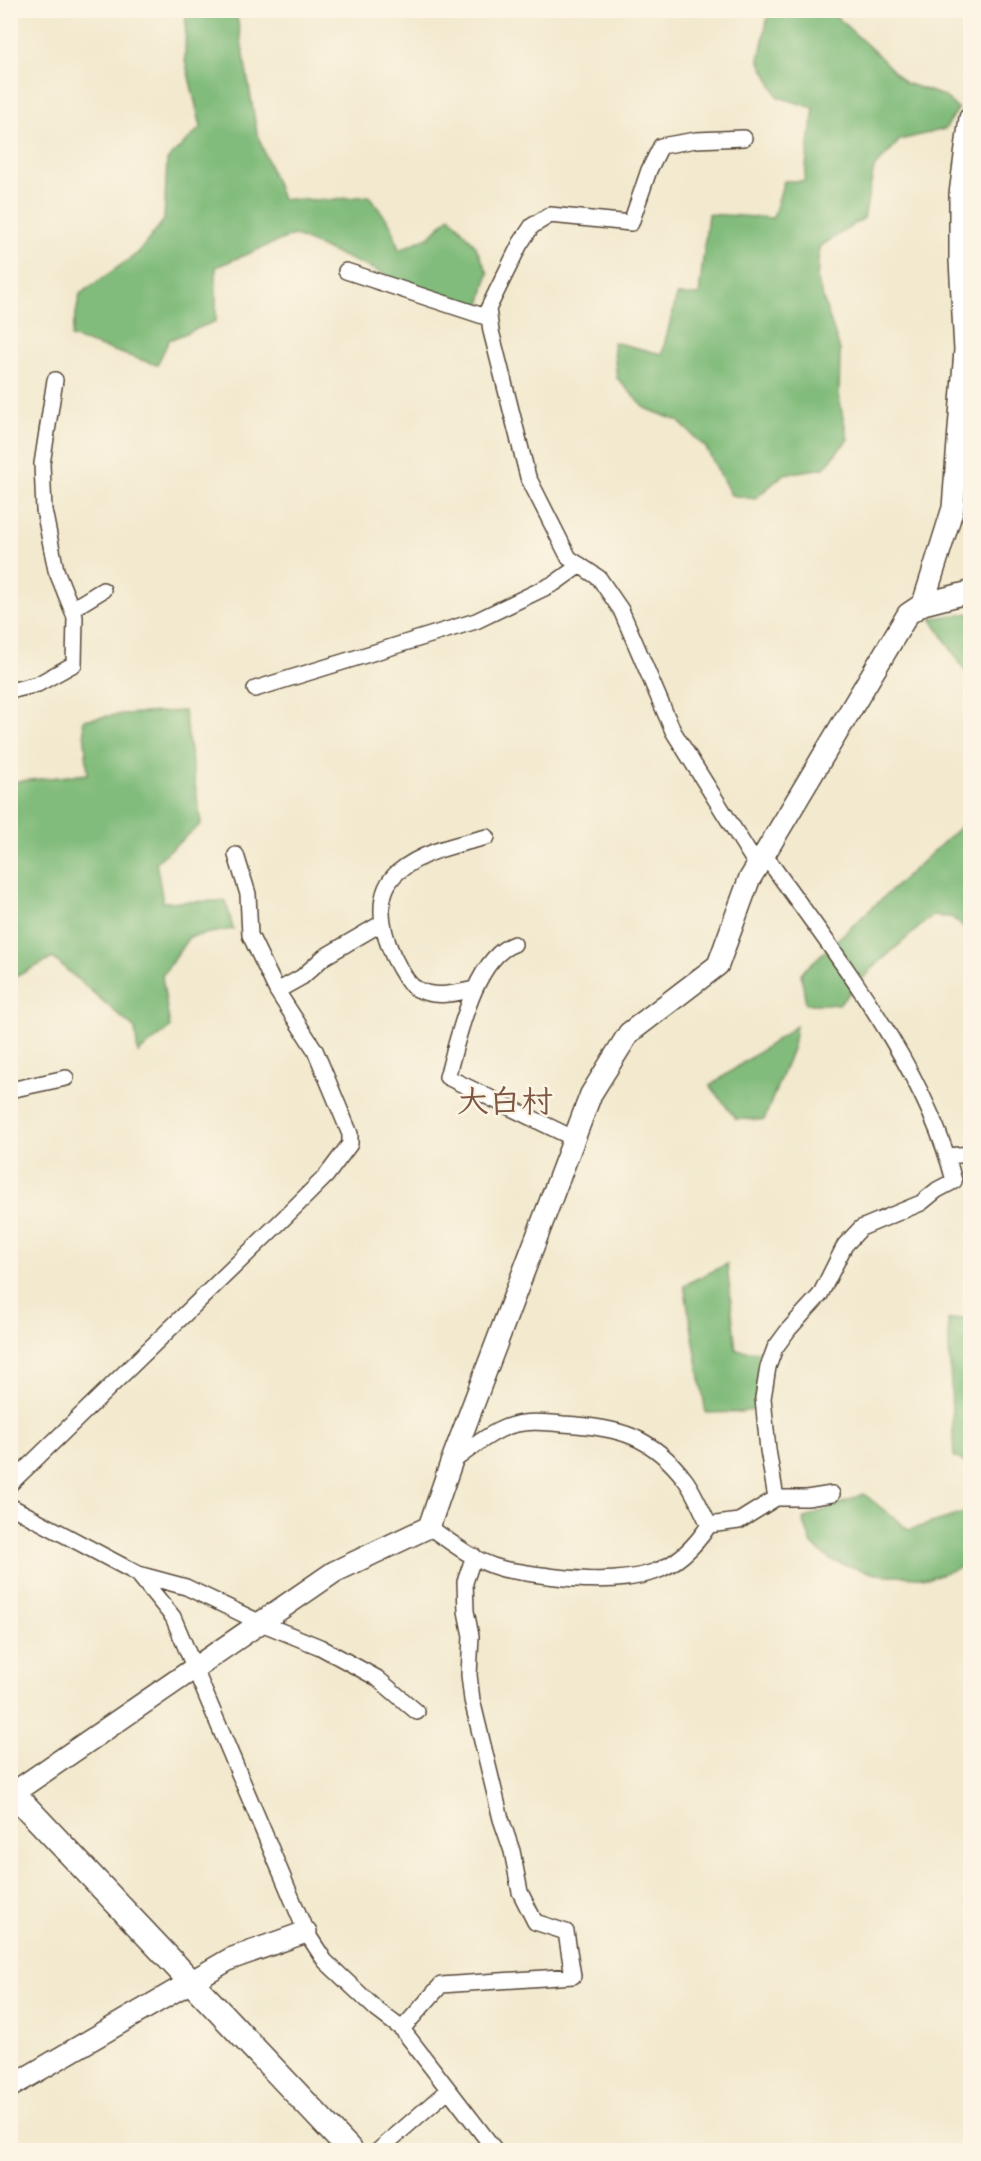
<svg xmlns="http://www.w3.org/2000/svg" width="981" height="2161" font-family="Caveat,'LXGW WenKai TC',sans-serif">
	<rect width="100%" height="100%" fill="#fcf5e5"/>
	<filter id="ink" filterUnits="userSpaceOnUse"><feTurbulence type="fractalNoise" baseFrequency=".0167" numOctaves="2"/><feDisplacementMap in="SourceGraphic" scale="12" xChannelSelector="R" yChannelSelector="G"/><feConvolveMatrix kernelMatrix="1 2 1 2 8 2 1 2 1" color-interpolation-filters="sRGB"/></filter>
	<filter id="wash" filterUnits="userSpaceOnUse"><feTurbulence type="fractalNoise" baseFrequency=".008" numOctaves="4" result="noise"/><feDisplacementMap in="SourceGraphic" scale="24" xChannelSelector="R" yChannelSelector="G"/><feGaussianBlur stdDeviation="1.35" result="paint"/><feColorMatrix in="noise" values="0 0 0 0 0 0 0 0 0 0 0 0 0 0 0 0 0 1.4 0 .05"/><feComposite in="paint" operator="in"/></filter>
	<g filter="url(#wash)">
		<rect width="100%" height="100%" fill="#f2e9ce"/>
		<!-- forest -->
		<path fill="#82bc7b" stroke="#5e734c" stroke-width="1.5" d="M186,11H236L257,133L282,199L328,200L369,196L392,226L399,250L430,236L450,216L475,245L488,273L478,314L293,235L216,267V321L169,340L157,365L71,337L80,294L138,253L164,220L167,160L201,127L185,60Z
			M769,11H830L876,53L905,83L944,96L958,109L945,129L900,140L874,168L864,218L819,247L817,280L840,350L839,398L848,439L824,468L784,474L755,499L731,495L706,448L678,421L645,408L617,378L613,342L662,354L677,295H699L708,214L773,218L784,181H804L814,108L778,97L759,60Z
			M970,613V679L931,618Z
			M184,711L201,824L156,862L163,902L226,901L233,929L189,937L162,976L170,1028L138,1053L135,1029L53,958L11,979V782L88,774L83,720L122,714Z
			M970,818V932L951,917L932,916L876,965L839,1004H806L801,973Z
			M796,1026L793,1046L764,1120L736,1119L710,1086Z
			M727,1264L736,1350L763,1352L760,1408L742,1412L706,1413L684,1285Z
			M970,1317V1466L954,1456L948,1320Z
			M864,1494L909,1530L970,1511V1564L929,1578L876,1574L832,1561L812,1545L803,1519Z"/>
	</g>
	<g filter="url(#ink)">
		<g fill="none" stroke-linecap="round" stroke-linejoin="round">
			<defs>
				<path id="street" d="M744,138L696,140L661,146L649,170L631,223L550,215L532,226L520,244L488,309L491,331L528,477L569,558L599,578L621,610L673,731L757,866
					M346,271L489,318
					M72,609L103,590
					M255,689L476,621L555,583L580,565
					M10,691L38,684L74,664L75,617L56,570L44,510L42,464L55,380
					M764,854C832,951 925,1064 954,1181L937,1190L921,1203L861,1228L845,1245L820,1295L789,1329L775,1348L768,1367L763,1398L768,1450L776,1498
					M514,944C474,958 458,1040 447,1077L573,1138
					M475,989C456,993 435,999 417,989C408,985 405,976 400,969C384,942 370,896 398,872C423,851 456,845 487,837
					M277,991L302,977L324,957L382,923
					M10,1090L66,1078
					M948,1156L970,1154
					M451,1463C467,1451 485,1436 504,1428C522,1420 545,1422 563,1424C617,1427 652,1435 686,1481C695,1494 702,1511 709,1525L739,1521L776,1498H807L832,1494
					M10,1484L282,1220L326,1176L350,1144V1134L315,1050L277,991L250,935L248,894L236,855
					M10,1506L138,1574L173,1617L306,1932L325,1961L377,2010L402,2029L495,2150
					M429,1527C451,1542 474,1561 500,1568C508,1571 518,1571 527,1573C567,1579 614,1585 654,1572C677,1564 696,1545 709,1525
					M138,1574L186,1587L261,1623L320,1647L377,1678L417,1712
					M402,2029L441,1985L573,1976L566,1932L535,1922L520,1892L512,1851L501,1819L472,1700L469,1675L471,1636L466,1611L465,1582L474,1556
					M379,2150L448,2090"/>
				<path id="secondary" d="M923,604L953,508L965,350L960,260V194L970,118
					M13,1793L334,1572L429,1527L451,1463L591,1094L629,1033L718,965L749,880L908,614L923,604L970,592
					M10,2087L230,1959L306,1932"/>
				<path id="primary" d="M10,1790L350,2150"/>
			</defs>
			<!-- street casing -->
			<use href="#street" stroke="#564738" stroke-width="18"/>
			<!-- secondary casing -->
			<use href="#secondary" stroke="#564738" stroke-width="24"/>
			<!-- primary casing -->
			<use href="#primary" stroke="#564738" stroke-width="27"/>
			<!-- street -->
			<use href="#street" stroke="#fff" stroke-width="15"/>
			<!-- secondary -->
			<use href="#secondary" stroke="#fff" stroke-width="21"/>
			<!-- primary -->
			<use href="#primary" stroke="#fff" stroke-width="24"/>
		</g>
	</g>
	<g text-anchor="middle" dominant-baseline="central" stroke-width="5" stroke-linejoin="round" paint-order="stroke">
		<!-- quarter labels -->
		<g font-size="32" fill="#7e5744" stroke="#fcf5e5">
			<text x="505" y="1101">大白村</text>
		</g>
	</g>
	<!-- margin -->
	<rect width="981" height="2161" fill="none" stroke="#fcf5e5" stroke-width="36"/>
</svg>
